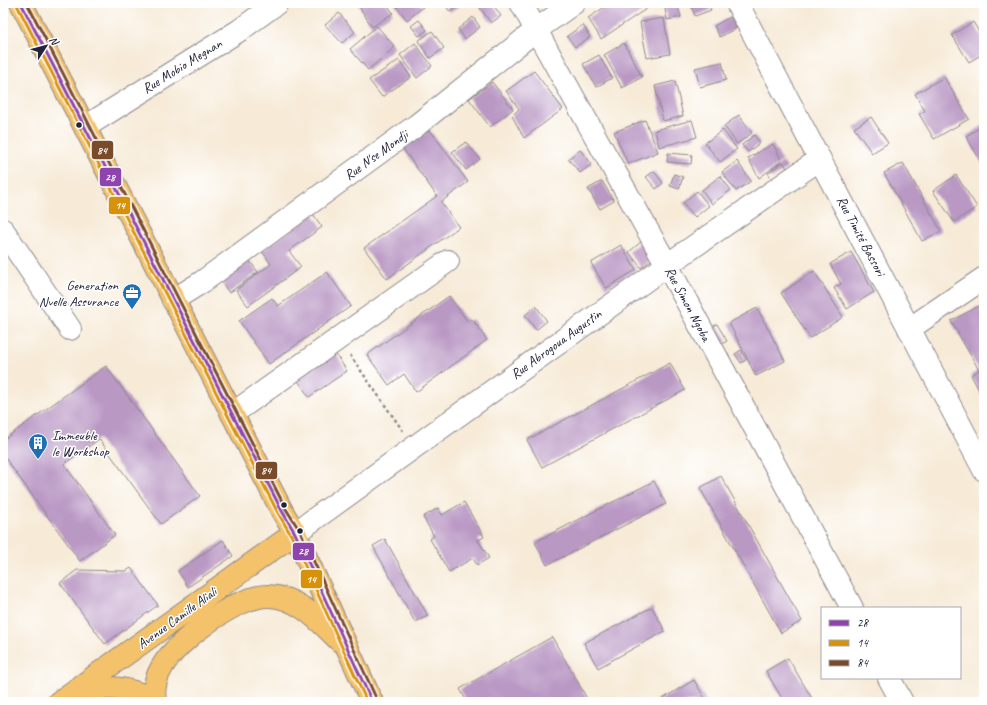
<svg xmlns="http://www.w3.org/2000/svg" width="987" height="705" font-family="Caveat,sans-serif">
	<rect width="100%" height="100%" fill="#fff"/>
	<filter id="ink" filterUnits="userSpaceOnUse"><feTurbulence type="fractalNoise" baseFrequency=".025" numOctaves="2"/><feDisplacementMap in="SourceGraphic" scale="8" xChannelSelector="R" yChannelSelector="G"/><feConvolveMatrix kernelMatrix="1 2 1 2 8 2 1 2 1" color-interpolation-filters="sRGB"/></filter>
	<filter id="wash" filterUnits="userSpaceOnUse"><feTurbulence type="fractalNoise" baseFrequency=".012" numOctaves="4" result="noise"/><feDisplacementMap in="SourceGraphic" scale="16" xChannelSelector="R" yChannelSelector="G"/><feGaussianBlur stdDeviation="0.9" result="paint"/><feColorMatrix in="noise" values="0 0 0 0 0 0 0 0 0 0 0 0 0 0 0 0 0 1.4 0 .05"/><feComposite in="paint" operator="in"/></filter>
	<g filter="url(#wash)">
		<rect width="100%" height="100%" fill="#f7ebd8"/>
		<g id="blocks">
			<!-- building -->
			<path fill="#b998c4" d="M357,3H386L393,13L372,27Z
				M394,3H420L423,7L407,20Z
				M444,3H460L461,5L450,12Z
				M481,3H492L501,16L491,23L478,5Z
				M611,3H655L601,39L588,18Z
				M664,3H677L681,17L667,20Z
				M690,3H708L711,10L695,16Z
				M339,13L355,32L342,43L325,25Z
				M473,17L480,27L465,39L458,29Z
				M730,17L736,28L720,37L714,26Z
				M664,18L670,54L647,58L640,22Z
				M419,20L427,30L419,36L411,26Z
				M973,22L984,40V53L969,62L952,35Z
				M583,25L590,37L575,47L567,36Z
				M377,26L395,47L368,70L350,49Z
				M432,31L444,48L430,58L418,41Z
				M415,43L432,66L417,78L400,55Z
				M624,43L642,77L622,88L604,55Z
				M599,55L612,78L596,87L583,64Z
				M399,60L411,77L382,97L369,80Z
				M722,62L726,80L700,87L695,68Z
				M534,71L563,109L524,138L512,116L519,109L506,91Z
				M944,77L969,119L934,139L919,114L925,111L915,94Z
				M675,81L683,116L663,121L655,86Z
				M492,82L513,109L490,127L469,99Z
				M739,115L752,133L737,144L724,126Z
				M871,117L888,143L872,153L854,128Z
				M645,120L658,152L628,164L614,132Z
				M692,120L697,137L659,147L655,130Z
				M984,125V167L966,136Z
				M430,130L468,182L441,202L459,227L387,279L364,248L437,196L403,149Z
				M723,130L737,149L720,162L705,143Z
				M754,135L760,143L748,152L742,145Z
				M466,142L480,159L466,170L452,152Z
				M773,144L782,161L759,178L748,158Z
				M580,150L592,164L580,173L568,159Z
				M668,153L692,155L691,164L667,162Z
				M737,161L751,181L736,191L722,172Z
				M783,162L787,168L772,179L768,173Z
				M903,163L941,231L922,241L884,173Z
				M654,171L663,183L656,189L646,177Z
				M674,174L683,177L679,189L670,186Z
				M956,175L977,207L954,222L933,191Z
				M720,176L731,190L712,204L702,190Z
				M602,181L614,201L600,209L588,189Z
				M697,191L709,206L695,217L683,203Z
				M313,214L322,227L289,251L301,267L248,306L236,290L271,264L262,251Z
				M642,241L655,257L641,268L629,252Z
				M621,245L636,270L606,288L591,263Z
				M851,252L874,292L847,309L834,288L841,284L830,264Z
				M249,260L258,272L229,293L221,281Z
				M814,271L843,317L810,338L781,293Z
				M327,272L351,306L269,364L239,321L272,298L278,306Z
				M449,296L468,322L472,319L487,340L416,392L404,374L389,385L367,355Z
				M536,306L547,321L536,330L525,315Z
				M979,306L984,315V400L971,375L979,370L951,321Z
				M757,308L785,361L756,376L729,323Z
				M717,324L727,341L720,345L711,328Z
				M741,350L746,360L741,363L735,354Z
				M335,353L347,371L309,397L297,379Z
				M670,363L685,390L542,467L527,440Z
				M106,366L200,496L161,524L99,439L64,464L115,535L80,561L3,455V440Z
				M721,476L802,621L781,633L700,488Z
				M654,481L666,504L547,565L535,542Z
				M464,502L484,537L478,540L489,558L477,565L473,558L449,572L430,539L434,536L423,517L438,508L442,515Z
				M385,539L428,616L415,622L373,546Z
				M223,540L233,556L188,587L178,571Z
				M131,568L158,605L105,644L60,583L77,570L126,571Z
				M652,607L665,631L598,668L584,643Z
				M552,637L589,702H467L460,689Z
				M788,658L814,702H784L766,671Z
				M694,680L707,702H657Z"/>
		</g>
	</g>
	<g filter="url(#ink)">
		<use href="#blocks" fill-opacity="0" stroke="#8c868a" stroke-width="1"/>
		<g fill="none" stroke-linecap="round" stroke-linejoin="round">
			<defs>
				<path id="minor" d="M521,3L667,265L852,608
					M737,3L984,470
					M85,127L240,30L277,3
					M3,230L70,329
					M173,300L202,282L417,125L536,30L574,3
					M909,329L984,278
					M232,414L448,261
					M295,533L667,265L820,159
					M889,678L902,702"/>
				<path id="major" d="M21,3L282,511L295,533L372,702
					M78,689C108,686 126,687 154,699
					M59,702L295,533
					M155,702C153,690 156,677 162,667C177,640 238,595 269,596C299,597 320,622 340,641"/>
			</defs>
			<!-- minor casing -->
			<use href="#minor" stroke="#8c868a" stroke-width="24"/>
			<!-- major casing -->
			<use href="#major" stroke="#8c868a" stroke-width="24"/>
			<!-- path -->
			<path stroke="#8c868a" stroke-width="2.5" stroke-dasharray="3 3" stroke-linecap="butt" d="M350,355L403,431"/>
			<!-- minor -->
			<use href="#minor" stroke="#fff" stroke-width="22"/>
			<!-- major -->
			<use href="#major" stroke="#f3c26a" stroke-width="22"/>
			<defs>
				<path id="bus-1" d="M21,3L282,511L295,533L372,702"/>
				<path id="bus-2" d="M17,5L278,513L291,535L367,702"/>
				<path id="bus-3" d="M27,3L286,509L300,531L377,700"/>
			</defs>
			<!-- bus-1 casing -->
			<use href="#bus-1" stroke="#fff" stroke-width="6"/>
			<!-- bus-2 casing -->
			<use href="#bus-2" stroke="#fff" stroke-width="6"/>
			<!-- bus-3 casing -->
			<use href="#bus-3" stroke="#fff" stroke-width="6"/>
			<!-- bus-1 -->
			<use href="#bus-1" stroke="#8e44ad" stroke-width="3"/>
			<!-- bus-2 -->
			<use href="#bus-2" stroke="#d79209" stroke-width="3"/>
			<!-- bus-3 -->
			<use href="#bus-3" stroke="#7a4b2a" stroke-width="3"/>
		</g>
	</g>
	<!-- icons -->
	<defs>
		<symbol id="office-pin" viewBox="-11 -11 22 30"><path d="M0 17L-7.5 6A9.5 9.5 0 1 1 7.5 6Z" fill="#1f6fb2" stroke="#fff"/><path d="M-6-3h4V-5.5h4V-3h4V5H-6ZM-1-4.5V-3h2v-1.5ZM-6 0V1H6V0Z" fill="#fff"/></symbol>
		<symbol id="building-pin" viewBox="-11 -11 22 30"><path d="M0 17L-7.5 6A9.5 9.5 0 1 1 7.5 6Z" fill="#1f6fb2" stroke="#fff"/><path d="M-4-6H4V6H1V3H-1V6H-4ZM-2.5-4.3h1.7v1.8h-1.7ZM.8-4.3h1.7v1.8H.8ZM-2.5-1h1.7V.8h-1.7ZM.8-1h1.7V.8H.8Z" fill="#fff"/></symbol>
	</defs>
	<g fill-rule="evenodd">
		<use href="#office-pin" x="121" y="282" width="22" height="30"/>
		<use href="#building-pin" x="27" y="432" width="22" height="30"/>
	</g>
	<!-- markers -->
	<g fill="#22223b" stroke="#fff" stroke-width="1.5">
		<circle cx="79" cy="125" r="3.5"/>
		<circle cx="284" cy="505" r="3.5"/>
		<circle cx="300" cy="531" r="3.5"/>
	</g>
	<g text-anchor="middle" dominant-baseline="central" stroke-width="3" stroke-linejoin="round" paint-order="stroke">
		<!-- street labels -->
		<g font-size="14" fill="#22223b" stroke="#fff">
			<text transform="translate(182 66) rotate(-32)">Rue Mobio Megnan</text>
			<text transform="translate(376 155) rotate(-36)">Rue N'se Mondji</text>
			<text transform="translate(861 236) rotate(62)">Rue Timité Bassori</text>
			<text transform="translate(688 304) rotate(62)">Rue Simon Ngoba</text>
			<text transform="translate(556 344) rotate(-36)">Rue Abrogoua Augustin</text>
			<text transform="translate(177 618) rotate(-36)">Avenue Camille Aliali</text>
		</g>
		<!-- poi labels -->
		<g font-size="14" fill="#22223b" stroke="#fff" text-anchor="end">
			<text x="118" y="285">Generation<tspan x="118" dy="16">Nvelle Assurance</tspan></text>
			<text x="52" y="435" text-anchor="start">Immeuble<tspan x="52" dy="16">le Workshop</tspan></text>
		</g>
	</g>
	<g stroke="#fff" stroke-width="1.5">
		<rect x="91" y="140" width="23" height="20" rx="4" fill="#7a4b2a"/>
		<rect x="99" y="167" width="23" height="20" rx="4" fill="#8e44ad"/>
		<rect x="108" y="196" width="23" height="19" rx="4" fill="#d79209"/>
		<rect x="255" y="461" width="23" height="19" rx="4" fill="#7a4b2a"/>
		<rect x="292" y="542" width="23" height="19" rx="4" fill="#8e44ad"/>
		<rect x="300" y="569" width="23" height="20" rx="4" fill="#d79209"/>
	</g>
	<g font-size="11" text-anchor="middle" font-weight="bold" fill="#fff">
		<text x="102" y="154">84</text>
		<text x="110" y="181">28</text>
		<text x="120" y="209">14</text>
		<text x="266" y="474">84</text>
		<text x="303" y="555">28</text>
		<text x="311" y="583">14</text>
	</g>
	<!-- margin -->
	<rect width="987" height="705" fill="none" stroke="#fff" stroke-width="16"/>
	<!-- legend -->
	<rect x="821" y="607" width="140" height="72" fill="#ffffff" stroke="#a7a7b1"/>
	<rect x="829" y="620" width="20" height="6" fill="#8e44ad" stroke="#a7a7b1"/>
	<text x="857" y="627" font-size="12" fill="#22223b">28</text>
	<rect x="829" y="640" width="20" height="6" fill="#d79209" stroke="#a7a7b1"/>
	<text x="857" y="647" font-size="12" fill="#22223b">14</text>
	<rect x="829" y="660" width="20" height="6" fill="#7a4b2a" stroke="#a7a7b1"/>
	<text x="857" y="667" font-size="12" fill="#22223b">84</text>
	<!-- north arrow -->
	<g transform="translate(46 46) rotate(54)" stroke="#ffffff" stroke-width="3" paint-order="stroke">
	<path d="M0-3L7 15L0 10L-7 15Z" fill="#22223b"/>
	<text y="-6" font-size="11" font-weight="bold" text-anchor="middle" fill="#22223b">N</text>
	</g>
</svg>
